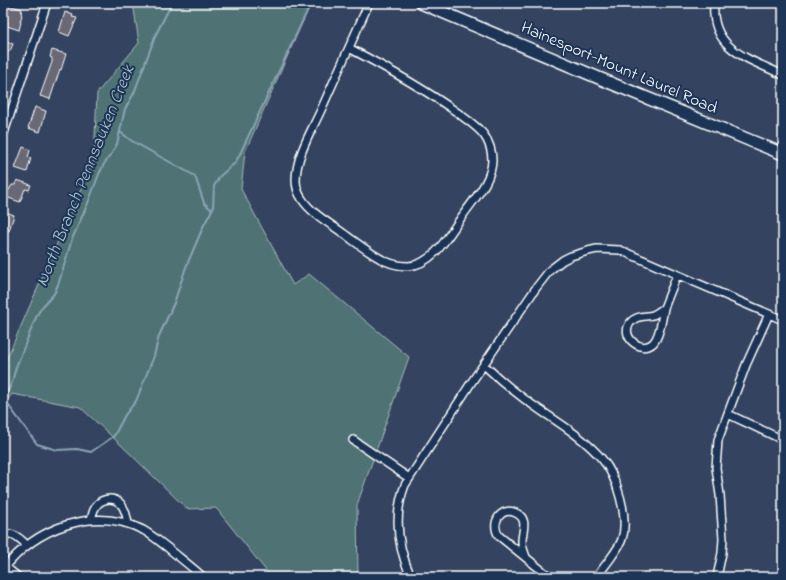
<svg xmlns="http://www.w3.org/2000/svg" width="786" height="580" font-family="'Indie Flower',sans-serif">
	<rect width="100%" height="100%" fill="#344460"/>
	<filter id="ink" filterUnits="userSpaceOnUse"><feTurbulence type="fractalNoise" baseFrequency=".025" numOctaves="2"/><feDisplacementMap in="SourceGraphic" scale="8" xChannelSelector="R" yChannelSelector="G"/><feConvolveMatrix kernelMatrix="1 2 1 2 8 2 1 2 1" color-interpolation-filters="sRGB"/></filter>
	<g filter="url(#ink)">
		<!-- green -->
		<path fill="#4f7374" stroke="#a7b9ba" d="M133,3H311L245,152L241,189L293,285L309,274L409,357L357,505L358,577H271L216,508L187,509L120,444L80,407L12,394L3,405V367L94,159L97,93L139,43Z"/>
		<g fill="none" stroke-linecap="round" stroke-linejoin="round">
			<!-- stream -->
			<path stroke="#8ba4b5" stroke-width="2" d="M120,132L132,141L195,176L204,203L212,210
				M3,401L9,406L37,444L57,450L77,449L91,452L114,436L125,415L136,401L154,356L159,336L174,303L186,267L203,227L213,208L214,186L220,176L235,163L239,156L311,3
				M3,402L12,382L16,367L37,315L42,307L54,294L59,282L72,239L88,203L99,174L104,164L112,153L117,144L125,109L134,93L156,34L172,3"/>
		</g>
		<!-- building -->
		<path fill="#696774" stroke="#fff" d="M8,5L22,9L21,14L22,15L20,22H21L19,30L7,26L8,22L4,21Z
			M65,12L73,15L72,17L77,18L69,36L59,32Z
			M3,41L13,44L10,51H8L4,64H3Z
			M52,50L66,54L61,70L60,69L50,99L40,96L52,62V58L50,57Z
			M35,107L46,111L40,132L28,128Z
			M23,147L30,150L28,157L31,158L27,172L15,168Z
			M17,180L31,185L29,190L25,189L20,202L3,196L5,188L9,190L12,185H15Z
			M3,211L14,215L9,231L3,229Z"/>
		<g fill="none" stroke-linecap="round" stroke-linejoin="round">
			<defs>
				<path id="minor" d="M714,3C710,50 750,59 783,75
					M349,48C387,68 423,88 458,113C467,120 477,126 484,135C489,142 492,151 492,160C492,182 472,201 461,218C448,236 433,265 408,266C400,266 392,264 385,261C370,254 357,243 343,233C329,223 311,213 302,199C298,193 296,186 296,180C296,156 311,132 321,110C337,75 353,39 369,3
					M3,136L47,3
					M664,308C662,318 661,330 656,339C645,359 615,335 633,320C639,315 646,317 653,315C657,313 661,310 664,308L677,275
					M484,365C502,382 523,399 543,412C564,426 586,440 602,459C617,476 629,518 622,539C620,547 602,570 596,577
					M728,414L783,440
					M353,440L409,478
					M91,520C92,516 93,511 95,508C99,499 112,496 120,503C125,508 127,517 128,524
					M3,534C14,532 20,539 27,545
					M526,557C524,552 522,546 522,541C522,531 529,519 516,513C501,506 490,523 499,536L550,577
					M3,565L18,577
					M3,570C35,528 94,505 143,530C152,535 160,542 168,548C180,558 192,567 203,577
					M411,577C398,548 393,516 405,485L471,383L536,288L550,270L563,260L571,256L588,251L597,249L620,250L783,320
					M717,577L722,553L723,539L720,495L716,468L718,440L746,365L769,314"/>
				<path id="primary" d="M421,3L613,84L783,154"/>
			</defs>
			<!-- minor casing -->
			<use href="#minor" stroke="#fff" stroke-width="10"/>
			<!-- primary casing -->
			<use href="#primary" stroke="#fff" stroke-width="14"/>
			<!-- minor -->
			<use href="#minor" stroke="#1d3557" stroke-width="7"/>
			<!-- primary -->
			<use href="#primary" stroke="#1d3557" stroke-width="11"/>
		</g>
	</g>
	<g text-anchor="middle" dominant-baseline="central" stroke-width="4" stroke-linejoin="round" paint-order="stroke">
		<!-- street labels -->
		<g font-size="17" fill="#fff" stroke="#1d3557">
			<text transform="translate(619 68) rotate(23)">Hainesport-Mount Laurel Road</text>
		</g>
		<!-- water labels -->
		<g font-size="18" font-style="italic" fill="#b1c3cd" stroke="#1d3557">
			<text transform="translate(86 176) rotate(-68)">North Branch Pennsauken Creek</text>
		</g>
	</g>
	<!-- margin -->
	<rect width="786" height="580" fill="none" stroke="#1d3557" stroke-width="16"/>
	<rect x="8" y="8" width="770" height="564" fill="none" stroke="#fff" stroke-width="1.5" filter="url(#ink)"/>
</svg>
